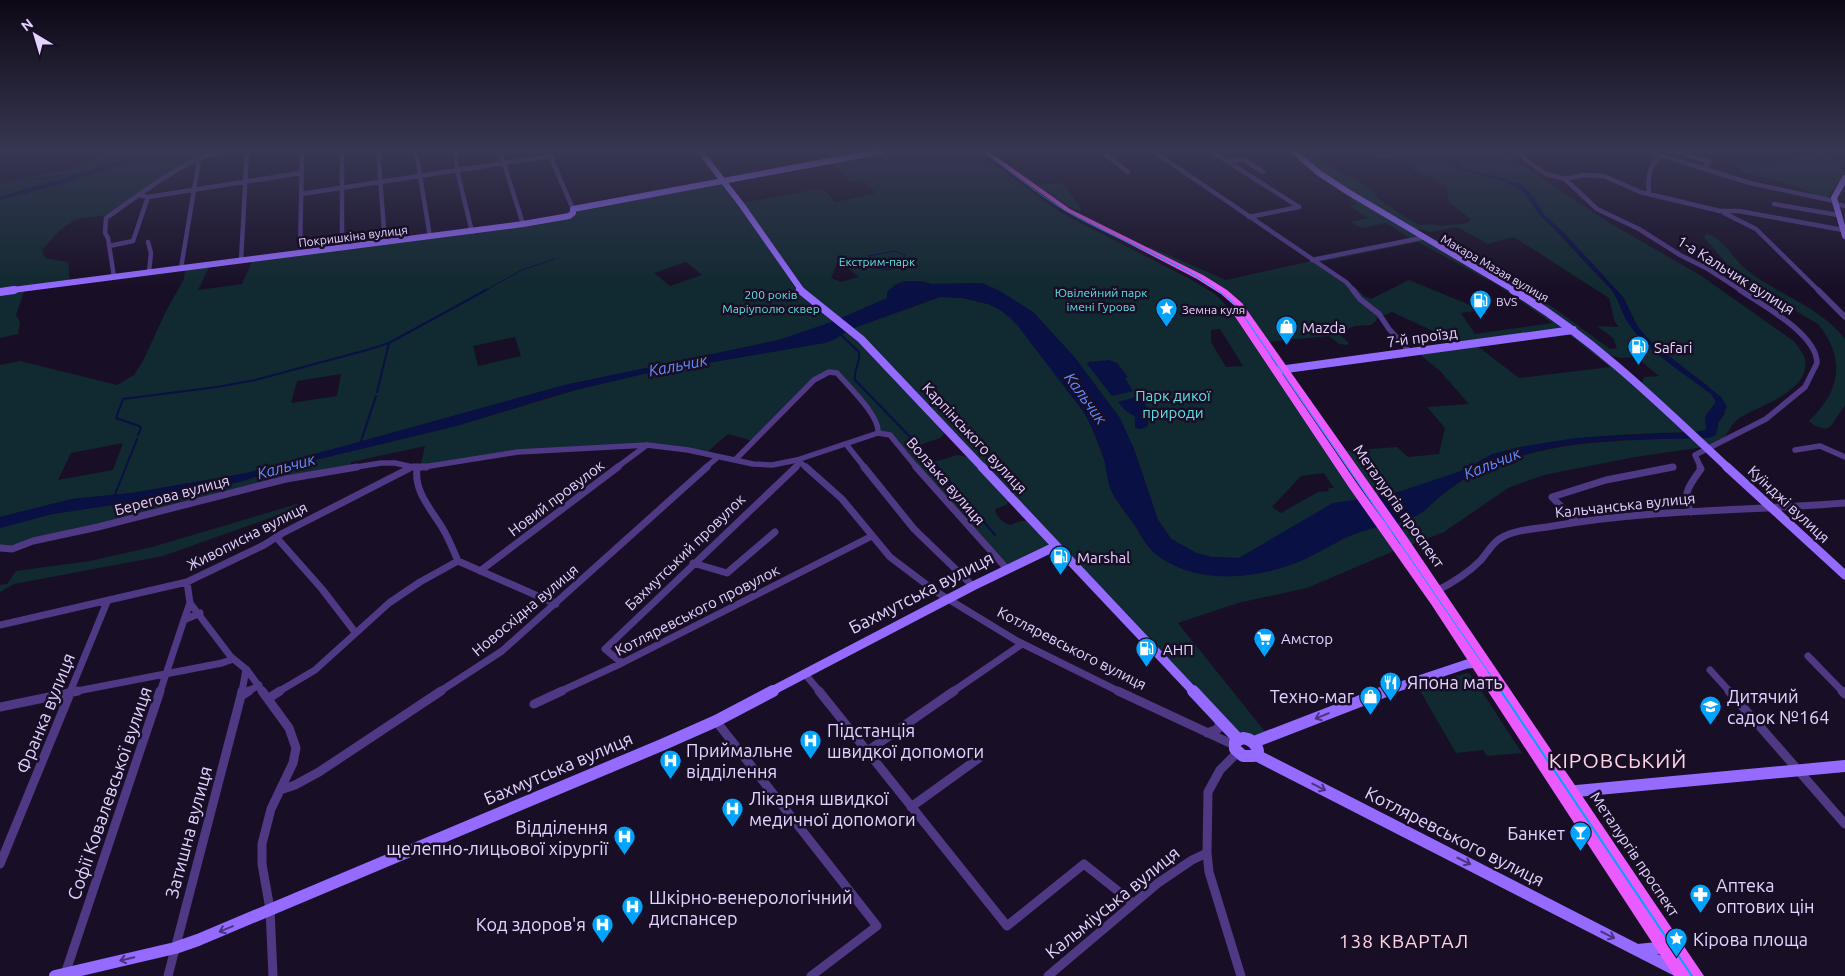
<svg xmlns="http://www.w3.org/2000/svg" width="1845" height="976" font-family="Ubuntu,sans-serif">
	<rect width="100%" height="100%" fill="#180f26"/>
	<!-- green -->
	<path fill="#112930" fill-rule="evenodd" d="M107,151H134L115,163L0,197V182L73,169Z
		M142,151H215L165,177L108,215L77,219L61,229L42,250L45,258L68,262L70,283L25,289L16,315L20,322L18,334L0,338V200C41,189 108,175 142,151Z
		M886,151H975L1061,213L1192,280L1215,294L1232,311L1358,500L1333,504L1239,558L1211,557L1196,553L1171,539L1158,520L1134,449L1076,359L1033,312L982,283L932,284L922,281H904L895,285L888,298L839,319L805,293L742,203L822,188L836,202L876,193L861,180L851,182L830,162ZM838,261L849,262L847,267L859,277L841,282L831,278ZM1220,329L1243,366L1226,367L1211,342V330ZM1324,473L1334,488H1328L1329,491L1318,492L1281,513L1272,507L1301,476Z
		M1294,151H1314L1323,161L1346,177H1353L1378,194L1373,195L1405,217L1420,225L1432,224L1442,226L1468,223L1471,219L1449,203L1446,187L1435,180L1420,174L1397,158H1375L1368,151H1449C1464,183 1492,171 1517,187C1528,194 1532,207 1541,216C1565,240 1588,266 1612,290C1620,302 1623,318 1632,328C1655,355 1685,373 1713,395L1716,402L1705,417L1707,430L1693,432L1642,383L1644,377L1659,376L1636,357L1620,358L1607,354L1574,329L1449,253L1457,251L1554,308L1610,349L1617,348L1613,338L1597,326L1619,327L1615,322L1609,298L1514,237L1488,244L1457,227L1431,232L1419,229L1410,231L1361,200Z
		M1454,151H1498L1523,165L1606,221L1700,275L1795,342C1798,347 1804,354 1805,359C1811,390 1762,405 1741,417C1731,423 1731,430 1724,437C1719,441 1713,443 1707,447L1699,438L1718,428V423L1725,413L1708,386L1663,353L1640,331L1623,297L1563,232L1544,215L1530,192L1503,178L1464,169L1461,166Z
		M1820,153L1845,162L1841,171L1845,173L1828,197L1812,194L1800,188L1747,173L1740,170L1736,164L1807,157Z
		M723,181L797,287L836,321L779,340L565,385L247,473L132,493L72,499L0,517V365L20,361L117,385L134,375L143,361L166,311L184,279L185,268L210,265L198,290L242,284L253,259L523,224L576,216L573,209ZM686,262L702,275L670,286L654,273ZM515,337L521,356L478,366L473,346ZM341,374L337,396L291,403L297,381ZM123,443L113,470L58,480L71,453Z
		M1059,183L1065,185L1082,211L1073,209L1037,185Z
		M1355,198C1426,243 1500,283 1571,329L1461,344L1392,312L1377,318L1376,321L1371,325L1355,326L1338,333L1349,343L1347,345L1339,344L1329,336L1267,342L1242,305L1146,248L1150,247L1226,280L1312,261L1314,257L1410,238L1386,223L1362,228L1350,222L1368,218L1349,206L1356,204L1348,199ZM1418,242L1499,286L1552,323L1475,334L1461,313L1482,310L1409,280L1371,299L1364,296L1352,284L1320,262Z
		M1706,234C1722,235 1734,261 1748,271C1777,294 1822,308 1845,339V405L1831,426L1825,429L1815,426L1809,421C1842,390 1845,357 1818,324L1738,277L1704,237Z
		M943,296L963,298L988,304L1005,312L1022,330L1083,411C1092,426 1098,443 1104,459C1107,470 1107,482 1112,492C1118,504 1126,513 1134,524C1140,533 1144,543 1153,551C1188,583 1245,580 1287,566C1308,559 1325,547 1345,538C1355,533 1366,530 1377,527L1394,551L1307,588L1238,603L1178,623L1267,734L1255,739L1240,734L851,329Z
		M848,330L946,432L940,438L913,447L928,464L957,455L971,458L1010,500L1006,505L995,509C996,517 1003,523 1010,525L1021,521H1030L1052,544L1005,567L890,435L878,433L879,426L837,373H824L753,441L728,434L706,453L660,446L542,449L420,468L425,446L351,462L350,469L286,479L0,548V528L52,514L139,501L239,482L290,466L456,426L576,390L643,374L824,343L835,339Z
		M1573,331L1689,432C1624,434 1558,436 1495,454C1485,456 1477,464 1468,468C1443,481 1405,492 1377,498L1343,451L1397,447L1408,457L1439,454L1445,428L1427,407L1469,404L1440,371L1418,353L1476,345L1519,378L1610,367L1566,332Z
		M1695,438L1704,447L1635,457L1544,475L1508,488L1444,532L1411,545L1396,524C1426,514 1444,489 1472,475C1547,439 1615,441 1695,438Z
		M297,504L301,507L163,556L14,584L0,592V585L7,584L16,571L90,561L152,547Z
		M1467,673L1471,675L1522,753L1487,756L1483,750L1456,753L1419,689Z"/>
	<!-- water -->
	<path fill="#091044" d="M134,151H142L118,166L0,200V197L115,163Z
		M1449,151H1454L1461,166L1464,169L1523,185L1538,203L1544,215L1563,232L1623,297L1635,323L1650,341L1721,397L1727,407L1718,423L1716,435L1709,438C1650,440 1582,436 1525,454C1499,462 1472,473 1450,488C1438,496 1430,508 1418,515C1399,526 1377,525 1357,533C1338,540 1321,552 1303,560C1258,579 1200,586 1158,556C1147,548 1143,537 1135,526C1128,514 1118,504 1112,492C1108,483 1107,472 1105,463C1101,445 1092,426 1083,411L1014,321L999,309L988,304L963,298L938,297L851,329L835,339L824,343L643,374L562,393L456,426L290,466L239,482L139,501L52,514L0,528V517L72,499L132,493L247,473L565,385L779,340L837,320L887,298V292L895,285L910,281L932,284L982,283L1000,291L1033,312L1076,359L1120,418L1134,449L1158,520L1171,539L1196,553L1211,557L1239,558L1333,503L1389,495L1467,469L1492,454L1520,447L1577,438L1699,432L1706,430L1705,417L1716,402L1712,395C1686,374 1653,356 1632,328C1623,317 1620,302 1612,290L1553,227L1540,215L1521,190L1503,181L1459,169Z
		M1109,360L1117,363L1127,376L1128,377L1125,378L1133,391L1112,396L1087,364L1089,362Z
		M1136,397L1140,398L1149,410L1148,426L1141,429L1135,428V417L1125,410L1118,402Z"/>
	<g fill="none" stroke-linecap="round" stroke-linejoin="round">
		<!-- stream-far1 -->
		<path stroke="#091044" stroke-width="1" d="M0,183L89,172
			M874,261L868,256L895,251L905,255L903,260L890,270L877,268L875,262
			M484,291L522,270L554,259"/>
		<!-- stream -->
		<path stroke="#091044" stroke-width="2" d="M839,333L859,352C861,362 853,370 855,380L916,443
			M377,392L389,343
			M138,435L141,428L139,426L116,418L123,399L217,387L255,380L367,350L389,343L486,290
			M360,444L376,396
			M936,465L995,535
			M114,497L137,439"/>
		<!-- street-far3 -->
		<path stroke="#4f3985" stroke-width="4.5" d="M342,151V248
			M378,151L385,243
			M416,151L430,237
			M455,151L457,170L472,232
			M500,151L523,224
			M548,151L573,209
			M835,151L833,153L839,159
			M1101,151L1128,172
			M1153,151L1346,282L1354,291
			M1211,151L1299,207
			M1517,151L1527,161L1546,174L1565,179L1597,209L1639,229L1680,255L1708,269L1742,291
			M1647,151L1750,183L1834,201
			M1674,151L1709,162L1704,168
			M1228,162L1243,159L1263,172
			M1565,179L1584,175L1604,176L1640,192L1720,211H1739L1843,230
			M301,194L550,156
			M1649,194C1647,173 1650,158 1672,151
			M140,195L148,197L301,173
			M1774,204L1838,215
			M1835,204L1845,206
			M1724,213L1756,229L1819,291
			M1249,217L1299,207
			M148,242L151,253L149,272
			M109,246L133,241L148,197
			M300,254L302,151
			M1312,260L1421,238
			M241,261L247,151
			M181,268L199,160
			M114,277L108,238L105,233L106,218C140,195 185,157 226,151"/>
		<!-- street-far2 -->
		<path stroke="#4f3985" stroke-width="5.5" d="M1353,290L1360,299L1379,314L1389,329L1410,352
			M1818,290L1845,317
			M846,444L865,468
			M1795,450L1820,446L1845,457
			M735,460L814,380L829,372L837,373C849,387 880,416 878,433
			M797,460L807,468
			M350,468L381,463H395L417,468L518,452L647,445L688,450L753,464L772,465L797,460L878,433L890,435L917,468
			M616,468L647,445
			M705,468L718,457
			M794,468L800,463
			M1667,468L1673,467
			M1701,468L1695,455L1766,419L1805,387L1817,363C1817,334 1762,305 1740,290"/>
		<!-- street-far1 -->
		<path stroke="#4f3985" stroke-width="7" d="M413,467H426
			M806,467L842,499L890,557L935,591L1017,641L1120,692
			M864,467L914,529L973,586
			M916,467L1007,569
			M417,468C414,492 431,509 443,529C449,539 453,550 458,561L556,604
			M1691,512C1680,495 1691,483 1701,469L1700,467
			M1576,522L1552,497L1606,480L1673,467
			M276,537L322,589L355,632
			M0,548L12,549L33,541L98,527L286,479L357,467
			M693,563L727,573L775,532
			M480,571L618,467
			M187,582L190,603L184,620L200,613
			M1434,592C1451,584 1467,574 1481,560C1487,553 1493,542 1501,538C1516,529 1537,529 1553,526C1649,509 1748,511 1845,503
			M190,603L231,657L247,670L263,692
			M0,625L187,582L264,545L283,533L410,468
			M1808,656L1843,692
			M622,663L605,649L796,467
			M1710,670L1730,692
			M805,674L820,692
			M70,692L107,602
			M72,692L222,663L233,659
			M160,692L184,620
			M242,692L246,669
			M247,692L259,685
			M278,692L315,670L389,603L420,582L458,561
			M439,692L502,651L707,467
			M559,692L622,663L870,537
			M952,692L1022,644"/>
		<!-- street -->
		<path stroke="#4f3985" stroke-width="9" d="M242,691L241,696L249,691
			M262,691L289,728L296,748L293,763L271,809L262,844V864L270,909L273,976
			M819,691L1007,926L1084,864L1133,903
			M1118,691L1234,745
			M1729,691L1845,824
			M1842,691L1845,694
			M269,698L280,691
			M534,704L562,691
			M0,707L78,691
			M716,721L877,926L811,976
			M1207,733L1218,729L1220,720
			M866,752L954,691
			M1237,753L1220,770L1208,792L1207,853L1209,872L1241,976
			M280,790L295,785L319,772L441,691
			M911,807L979,758
			M0,864L71,691
			M65,974L160,691
			M168,976L241,696
			M1048,976L1158,883L1192,860L1207,853"/>
		<!-- secondary-far3 -->
		<path stroke="#946aff" stroke-width="6" d="M700,151L741,204L802,291
			M1293,151L1319,173L1348,192L1515,291
			M1845,178L1834,198L1845,236
			M5,291L523,224L569,216L573,213V209L883,151"/>
		<!-- secondary-far2 -->
		<path stroke="#946aff" stroke-width="8" d="M800,290L861,339L983,468
			M1513,290C1594,339 1660,404 1728,468
			M0,292L14,290
			M1279,370L1573,330"/>
		<!-- secondary-far1 -->
		<path stroke="#946aff" stroke-width="9" d="M982,467L1194,692
			M1727,467L1845,575
			M770,692L973,586L1056,546
			M1383,692L1467,664L1480,663"/>
		<!-- secondary -->
		<path stroke="#946aff" stroke-width="12" d="M1193,691L1238,739
			M1243,738C1251,739 1256,743 1258,751L1254,756H1243L1235,749V742Z
			M1254,742L1386,691
			M1256,755L1678,971
			M1566,792L1845,766
			M1638,950L1667,947
			M55,976L175,948L198,940L664,744L716,721L773,691"/>
		<!-- primary -->
		<path fill="#eb5aff" fill-rule="evenodd" d="M981,151H988L1070,209L1203,275L1227,290L1242,303L1407,537L1704,976H1674L1431,604L1350,489L1234,315L1235,313H1241L1236,307L1221,294L1197,279L1066,211ZM1243,316L1399,543L1401,545L1358,485Z"/>
		<!-- tram-far1 -->
		<path stroke="#00a4fe" stroke-width="1" d="M982,151C1010,171 1037,194 1066,211C1120,243 1192,264 1237,306L1502,692"/>
		<!-- tram -->
		<path stroke="#00a4fe" stroke-width="2" d="M1501,691L1692,976"/>
	</g>
	<!-- one-way arrows -->
	<defs><path id="oneway-shaft" d="M-6 0H5M1.5-3L5.5 0L1.5 3" fill="none" stroke-width="1.6" stroke-linecap="round" stroke-linejoin="round" transform="scale(1.25)"/></defs>
	<g stroke="#4a337d">
		<use href="#oneway-shaft" transform="translate(1322 716) rotate(158)"/>
		<use href="#oneway-shaft" transform="translate(1319 787) rotate(27)"/>
		<use href="#oneway-shaft" transform="translate(1464 861) rotate(27)"/>
		<use href="#oneway-shaft" transform="translate(226 929) rotate(157)"/>
		<use href="#oneway-shaft" transform="translate(1608 935) rotate(27)"/>
		<use href="#oneway-shaft" transform="translate(127 959) rotate(167)"/>
	</g>
	<!-- sky -->
	<linearGradient id="sky" x2="0" y2="1"><stop stop-color="#0d0815"/><stop offset="0.52" stop-color="#373752"/><stop offset="1" stop-color="#373752" stop-opacity="0"/></linearGradient>
	<rect width="1845" height="288" fill="url(#sky)"/>
	<!-- icons -->
	<defs>
		<symbol id="fuel-pin" viewBox="-11 -11 22 30"><path d="M0 17L-7.5 6A9.5 9.5 0 1 1 7.5 6Z" fill="#00a4fe" stroke="#180f26"/><path d="M-5.5-6h7V0h2V4h1.3V-2.5L3-4.5l.8-.8L6-3V5H2.5V1h-1V6h-7ZM-4.2-4.7v3.2H.2V-4.7Z" fill="#fff"/></symbol>
		<symbol id="sight-pin" viewBox="-11 -11 22 30"><path d="M0 17L-7.5 6A9.5 9.5 0 1 1 7.5 6Z" fill="#00a4fe" stroke="#180f26"/><path d="M0-6L1.8-2.2L6-1.7L2.9 1.2L3.7 5.4L0 3.3L-3.7 5.4L-2.9 1.2L-6-1.7L-1.8-2.2Z" fill="#fff"/></symbol>
		<symbol id="shop-pin" viewBox="-11 -11 22 30"><path d="M0 17L-7.5 6A9.5 9.5 0 1 1 7.5 6Z" fill="#00a4fe" stroke="#180f26"/><path d="M-5-2.5h2.3a2.7 3.5 0 0 1 5.4 0H5L5.5 6h-11ZM-1.5-2.5h3a1.5 2.3 0 0 0-3 0Z" fill="#fff"/></symbol>
		<symbol id="supermarket-pin" viewBox="-11 -11 22 30"><path d="M0 17L-7.5 6A9.5 9.5 0 1 1 7.5 6Z" fill="#00a4fe" stroke="#180f26"/><path d="M-6-5.5h2.5l.6 2H6L4.5 2H-2.5L-4.4-4H-6ZM-1.5 3.2a1.3 1.3 0 1 0 .1 0ZM3 3.2a1.3 1.3 0 1 0 .1 0Z" fill="#fff"/></symbol>
		<symbol id="restaurant-pin" viewBox="-11 -11 22 30"><path d="M0 17L-7.5 6A9.5 9.5 0 1 1 7.5 6Z" fill="#00a4fe" stroke="#180f26"/><path d="M-5-6h1v4h1v-4h1v4h1v-4h1v5L-1.5 .5V6h-2V.5L-5-1ZM5-6V6H3V1.5H1.5Q1.5-4 5-6Z" fill="#fff"/></symbol>
		<symbol id="school-pin" viewBox="-11 -11 22 30"><path d="M0 17L-7.5 6A9.5 9.5 0 1 1 7.5 6Z" fill="#00a4fe" stroke="#180f26"/><path d="M0-5L7-2L0 1L-7-2ZM-4 1L0 2.5L4 1V4Q0 6-4 4Z" fill="#fff"/></symbol>
		<symbol id="hospital-pin" viewBox="-11 -11 22 30"><path d="M0 17L-7.5 6A9.5 9.5 0 1 1 7.5 6Z" fill="#00a4fe" stroke="#180f26"/><path d="M-5-5h3v3.5h4V-5h3V5h-3V1.5h-4V5h-3Z" fill="#fff"/></symbol>
		<symbol id="bar-pin" viewBox="-11 -11 22 30"><path d="M0 17L-7.5 6A9.5 9.5 0 1 1 7.5 6Z" fill="#00a4fe" stroke="#180f26"/><path d="M-6-5H6L.8 .8V4.5H3.5V6h-7V4.5H-.8V.8Z" fill="#fff"/></symbol>
		<symbol id="pharmacy-pin" viewBox="-11 -11 22 30"><path d="M0 17L-7.5 6A9.5 9.5 0 1 1 7.5 6Z" fill="#00a4fe" stroke="#180f26"/><path d="M-2-6h4v4h4v4h-4v4h-4v-4h-4v-4h4Z" fill="#fff"/></symbol>
	</defs>
	<g fill-rule="evenodd">
		<use href="#fuel-pin" x="1468" y="288" width="25" height="34"/>
		<use href="#sight-pin" x="1154" y="296" width="25" height="34"/>
		<use href="#shop-pin" x="1274" y="314" width="25" height="34"/>
		<use href="#fuel-pin" x="1626" y="334" width="25" height="34"/>
		<use href="#fuel-pin" x="1048" y="544" width="25" height="34"/>
		<use href="#supermarket-pin" x="1252" y="626" width="25" height="34"/>
		<use href="#fuel-pin" x="1134" y="636" width="25" height="34"/>
		<use href="#restaurant-pin" x="1378" y="670" width="25" height="34"/>
		<use href="#shop-pin" x="1358" y="684" width="25" height="34"/>
		<use href="#school-pin" x="1698" y="694" width="25" height="34"/>
		<use href="#hospital-pin" x="798" y="728" width="25" height="34"/>
		<use href="#hospital-pin" x="658" y="748" width="25" height="34"/>
		<use href="#hospital-pin" x="720" y="796" width="25" height="34"/>
		<use href="#bar-pin" x="1568" y="820" width="25" height="34"/>
		<use href="#hospital-pin" x="612" y="824" width="25" height="34"/>
		<use href="#pharmacy-pin" x="1688" y="882" width="25" height="34"/>
		<use href="#hospital-pin" x="620" y="894" width="25" height="34"/>
		<use href="#hospital-pin" x="590" y="912" width="25" height="34"/>
		<use href="#sight-pin" x="1664" y="926" width="25" height="34"/>
	</g>
	<g text-anchor="middle" dominant-baseline="central" stroke-width="5" stroke-linejoin="round" paint-order="stroke">
		<!-- far-street labels -->
		<g font-size="12" fill="#e4d3ff" stroke="#180f26">
			<text transform="translate(353 236) rotate(-7)">Покришкіна вулиця</text>
			<text transform="translate(1495 268) rotate(30)">Макара Мазая вулиця</text>
		</g>
		<!-- far-park labels -->
		<g font-size="12" fill="#5de1e1" stroke="#180f26">
			<text x="877" y="261">Екстрим-парк</text>
			<text x="1101" y="292">Ювілейний парк<tspan x="1101" dy="14">імені Гурова</tspan></text>
			<text x="771" y="294">200 років<tspan x="771" dy="14">Маріуполю сквер</tspan></text>
		</g>
		<!-- far-poi labels -->
		<g font-size="12" fill="#e4d3ff" stroke="#180f26" text-anchor="start">
			<text x="1496" y="301">BVS</text>
			<text x="1182" y="309">Земна куля</text>
		</g>
		<!-- street labels -->
		<g font-size="15" fill="#e4d3ff" stroke="#180f26">
			<text transform="translate(1736 275) rotate(32)">1-а Кальчик вулиця</text>
			<text transform="translate(1422 337) rotate(-8)">7-й проїзд</text>
			<text transform="translate(975 438) rotate(47)">Карпінського вулиця</text>
			<text transform="translate(946 481) rotate(49)">Волзька вулиця</text>
			<text transform="translate(172 495) rotate(-15)">Берегова вулиця</text>
			<text transform="translate(556 498) rotate(-37)">Новий провулок</text>
			<text transform="translate(1789 504) rotate(43)">Куїнджі вулиця</text>
			<text transform="translate(1625 505) rotate(-6)">Кальчанська вулиця</text>
			<text transform="translate(1399 506) rotate(55)">Металургів проспект</text>
			<text transform="translate(247 536) rotate(-27)">Живописна вулиця</text>
			<text transform="translate(685 552) rotate(-44)">Бахмутський провулок</text>
			<text transform="translate(525 610) rotate(-40)">Новосхідна вулиця</text>
			<text transform="translate(697 610) rotate(-27)">Котляревського провулок</text>
			<text transform="translate(1072 648) rotate(27)">Котляревського вулиця</text>
			<text transform="translate(1635 854) rotate(56)">Металургів проспект</text>
		</g>
		<!-- poi labels -->
		<g font-size="15" fill="#e4d3ff" stroke="#180f26" text-anchor="start">
			<text x="1302" y="327">Mazda</text>
			<text x="1654" y="347">Safari</text>
			<text x="1077" y="557">Marshal</text>
			<text x="1281" y="638">Амстор</text>
			<text x="1163" y="649">АНП</text>
		</g>
		<!-- park labels -->
		<g font-size="15" fill="#5de1e1" stroke="#180f26">
			<text x="1173" y="395">Парк дикої<tspan x="1173" dy="17">природи</tspan></text>
		</g>
		<!-- water labels -->
		<g font-size="16" font-style="italic" fill="#618eff" stroke="#180f26">
			<text transform="translate(678 365) rotate(-11)">Кальчик</text>
			<text transform="translate(1086 398) rotate(54)">Кальчик</text>
			<text transform="translate(1492 463) rotate(-22)">Кальчик</text>
			<text transform="translate(286 466) rotate(-15)">Кальчик</text>
		</g>
		<!-- near-street labels -->
		<g font-size="18" fill="#e4d3ff" stroke="#180f26">
			<text transform="translate(921 592) rotate(-27)">Бахмутська вулиця</text>
			<text transform="translate(45 713) rotate(-68)">Франка вулиця</text>
			<text transform="translate(558 768) rotate(-23)">Бахмутська вулиця</text>
			<text transform="translate(109 793) rotate(-71)">Софії Ковалевської вулиця</text>
			<text transform="translate(188 832) rotate(-75)">Затишна вулиця</text>
			<text transform="translate(1455 836) rotate(27)">Котляревського вулиця</text>
			<text transform="translate(1112 902) rotate(-39)">Кальміуська вулиця</text>
		</g>
		<!-- near-poi labels -->
		<g font-size="18" fill="#e4d3ff" stroke="#180f26" text-anchor="start">
			<text x="1407" y="682">Япона мать</text>
			<text x="1354" y="696" text-anchor="end">Техно-маг</text>
			<text x="1727" y="696">Дитячий<tspan x="1727" dy="21">садок №164</tspan></text>
			<text x="827" y="730">Підстанція<tspan x="827" dy="21">швидкої допомоги</tspan></text>
			<text x="686" y="750">Приймальне<tspan x="686" dy="21">відділення</tspan></text>
			<text x="749" y="798">Лікарня швидкої<tspan x="749" dy="21">медичної допомоги</tspan></text>
			<text x="608" y="827" text-anchor="end">Відділення<tspan x="608" dy="21">щелепно-лицьової хірургії</tspan></text>
			<text x="1565" y="833" text-anchor="end">Банкет</text>
			<text x="1716" y="885">Аптека<tspan x="1716" dy="21">оптових цін</tspan></text>
			<text x="649" y="897">Шкірно-венерологічний<tspan x="649" dy="21">диспансер</tspan></text>
			<text x="586" y="924" text-anchor="end">Код здоров'я</text>
			<text x="1693" y="939">Кірова площа</text>
		</g>
		<!-- near-neighbourhood labels -->
		<g font-size="19" letter-spacing="1" fill="#ffd5e5" stroke="#180f26">
			<text x="1404" y="941">138 КВАРТАЛ</text>
		</g>
		<!-- near-quarter labels -->
		<g font-size="21" letter-spacing="1" fill="#ffd5e5" stroke="#180f26">
			<text x="1618" y="760">КІРОВСЬКИЙ</text>
		</g>
	</g>
	<!-- north arrow -->
	<g transform="translate(35 35) rotate(322)" stroke="#180f26" stroke-width="4" paint-order="stroke">
	<path d="M0-4L9 19L0 12L-9 19Z" fill="#e4d3ff"/>
	<text y="-8" font-size="14" font-weight="bold" text-anchor="middle" fill="#e4d3ff">N</text>
	</g>
</svg>
